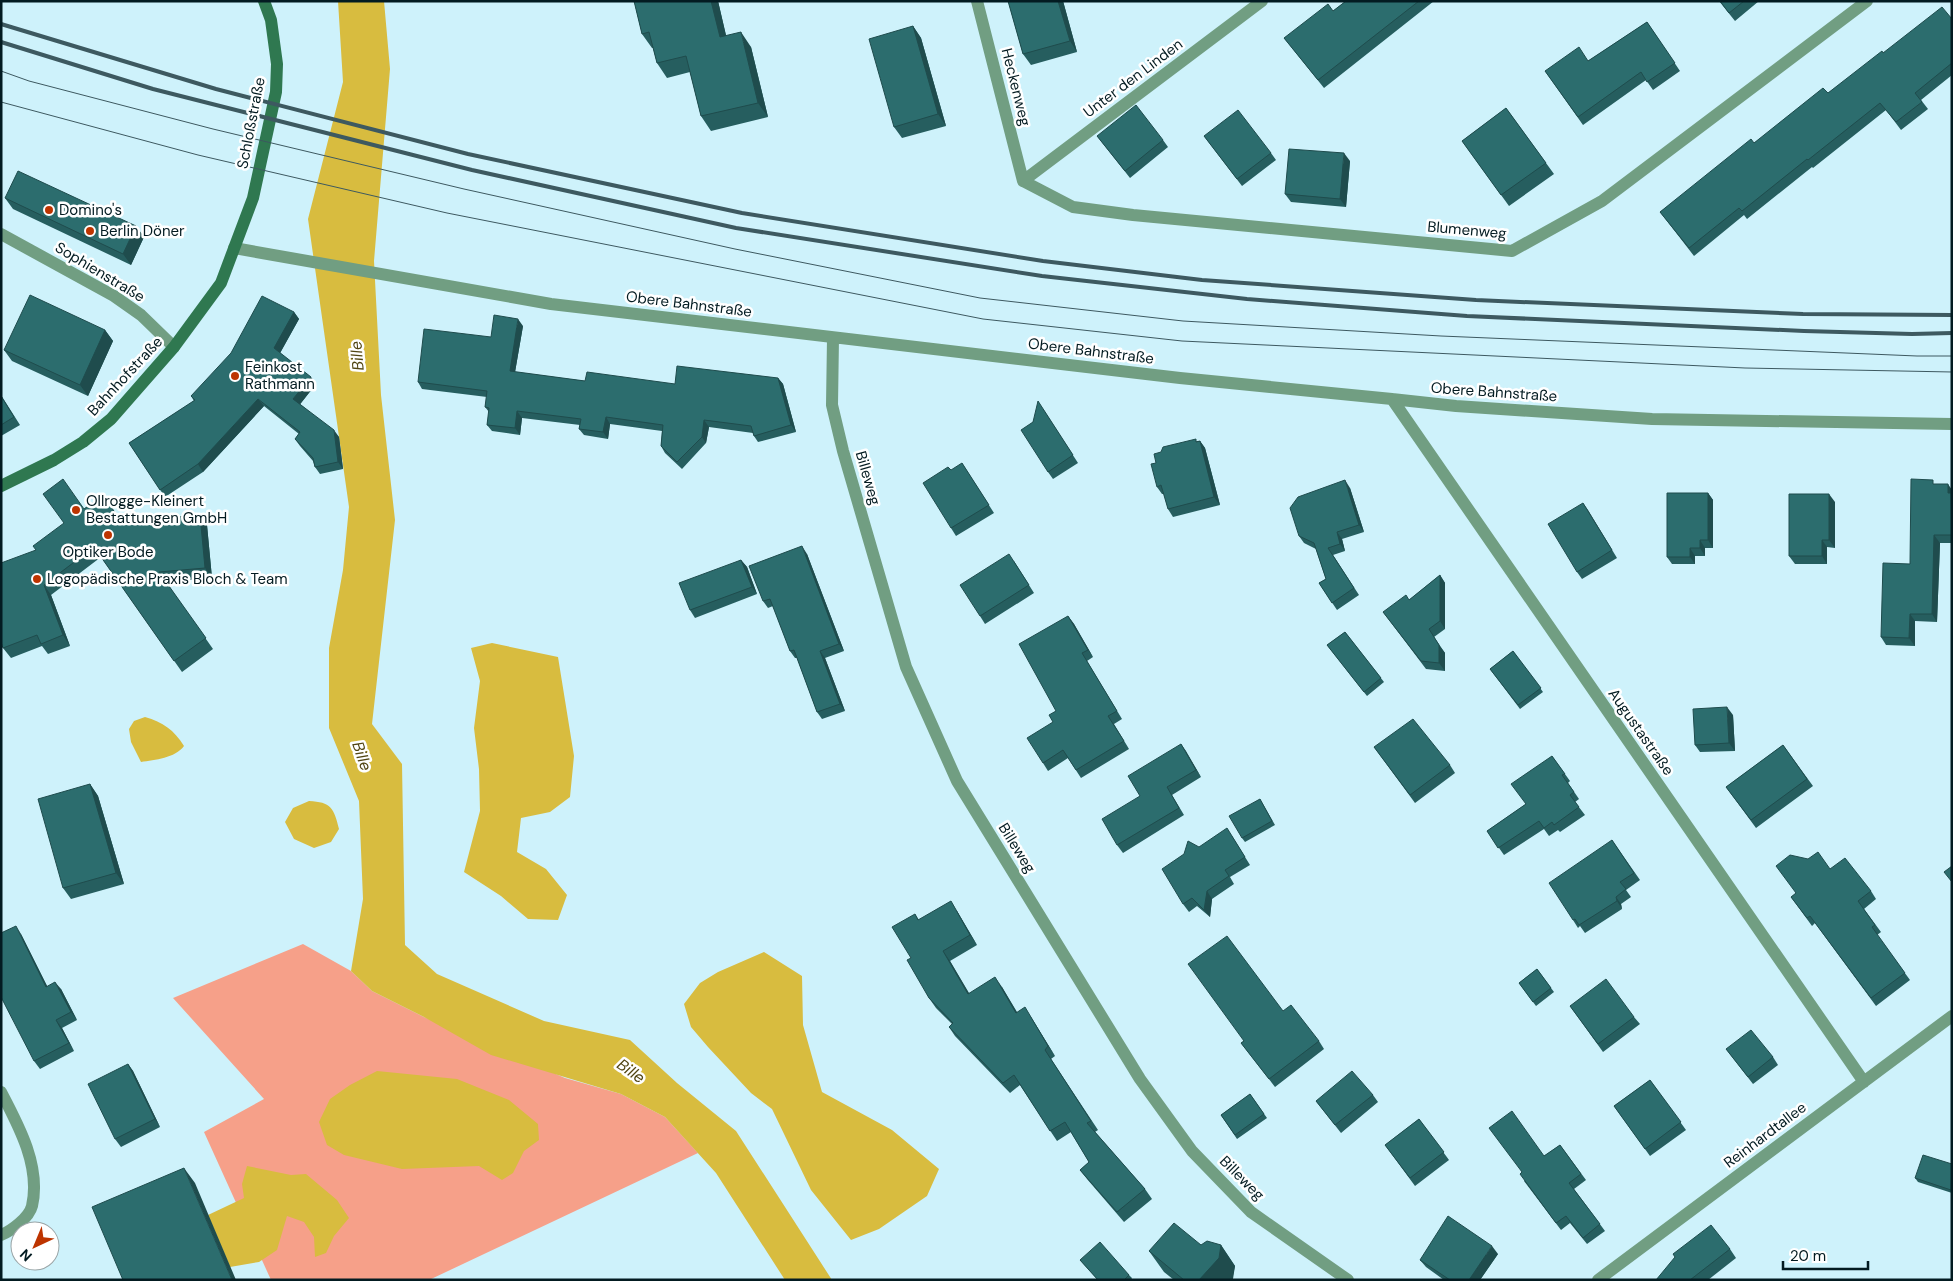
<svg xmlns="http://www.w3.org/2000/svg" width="1953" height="1281" font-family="'DM Sans',sans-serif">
	<rect width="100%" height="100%" fill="#cef2fb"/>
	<!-- green -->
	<path fill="#f6a089" d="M303,944L351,971L372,991L424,1017L565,1078L621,1094L665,1117L698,1153L429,1280H271L204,1132L264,1099L173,998Z"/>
	<!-- water -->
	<path fill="#d8bc3f" d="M338,1H384L390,69L374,261L381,395L395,520L372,724L402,764L405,945L437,974L544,1021L630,1040L677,1083L736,1131L832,1280H785L716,1173L665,1117L621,1094L491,1055L424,1017L372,991L351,971L363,899L359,801L329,728V648L343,570L349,507L308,219L343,82Z
		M492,643L558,657L574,756L570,797L550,812L521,818L517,852L546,869L567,895L558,920L528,919L501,896L464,872L480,811L479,769L474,728L480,681L471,648Z
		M145,717C163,722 174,730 184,746C175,758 155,760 141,762L131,742L129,729L134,721Z
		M309,801C331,802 334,808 339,829L331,842L314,848L294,839L285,822L293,808Z
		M764,952L802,976L803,1025L822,1092L892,1130L939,1169L927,1196L879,1229L851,1240L811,1190L772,1109L751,1093L708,1047L691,1027L684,1004L700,983L718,972Z
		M377,1071L457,1079L509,1100L538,1124L539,1140L524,1151L513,1173L502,1180L479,1166L402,1169L344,1155L327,1145L319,1122L330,1099L350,1085Z
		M247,1166L291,1175L306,1174L337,1200L349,1218L334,1236L326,1253L315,1257L314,1237L304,1222L287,1216L277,1250L259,1262L230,1267L208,1215L244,1198L242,1184Z"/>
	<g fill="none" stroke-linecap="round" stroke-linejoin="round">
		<!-- street -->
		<path stroke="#719e82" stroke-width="12" d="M977,1L1023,181
			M1023,181L1073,207L1133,215L1512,251L1602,201L1867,1
			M1023,181L1262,1
			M1,234L114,296L141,315L174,347
			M234,248L551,304L1180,378L1392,399L1456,406L1652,419L1952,424
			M833,338L832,405L843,451L906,667L957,781L1140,1079L1192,1151L1251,1212L1348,1280
			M1392,399L1864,1082
			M1,1092C19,1126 41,1167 32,1206C29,1218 11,1231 1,1235
			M1598,1280L1952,1016"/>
		<!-- secondary -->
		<path stroke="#2f7850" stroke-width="12" d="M1,486L54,460L83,442L111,419L174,347L221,283L253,198L276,92L277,64L271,20L264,1"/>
		<!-- tram -->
		<path stroke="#3d5960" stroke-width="1" d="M1,71L29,81L213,129L464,189L735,249L980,298L1183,321L1441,336L1917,356H1952
			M1,102L198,155L447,213L983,319L1182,341L1745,368L1952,372"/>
		<!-- rail -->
		<path stroke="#3d5960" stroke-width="4" d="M1,24L216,89L468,154L742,213L1043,261L1202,280L1476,300L1803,314L1952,315
			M1,42L153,89L472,170L736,228L1042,276L1247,299L1467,316L1804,331L1912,334L1952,333"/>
	</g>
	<!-- wall -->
	<path fill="#265e5f" d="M634,1H718L726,36L751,47L768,117L711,131L701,116L690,72L667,78L657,63L653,48H652L642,34Z
		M1008,1H1063L1077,52L1031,65L1023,54Z
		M1346,1H1434L1324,88L1284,38L1333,11Z
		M1719,1H1759L1735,21Z
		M1952,19V75L1921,100L1928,109L1901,130L1886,110L1813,168L1812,167L1747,219L1744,215L1694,256L1660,212L1754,143L1828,93L1883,53Z
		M1647,22L1680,71L1653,90L1646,80L1583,125L1545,71L1588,61Z
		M913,26L921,38L946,126L902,138L894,127Z
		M1506,108L1554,174L1509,206L1462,141Z
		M1097,136L1163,140L1168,147L1130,178Z
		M1204,136L1271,153L1276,160L1242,186Z
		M1350,161L1346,207L1291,202L1285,194Z
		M5,198L136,226L144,237L131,265L13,209Z
		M294,312L299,319L280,353L316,384L300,404L339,437L343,469L320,474L315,467L313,461L300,446L295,439L299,434L264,406L203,472L165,497L129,443L194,401L191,396Z
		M523,326L515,372L585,381L675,384L778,378L783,384L796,432L758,442L754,436L753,433L709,427L706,443L682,469L665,453L661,446L662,431L610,424L608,439L584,435L579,429L580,425L522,418L520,435L492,431L487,425L489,412L485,407L487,397L422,389L418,382L491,337Z
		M105,330L113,341L88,396L12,361L4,350Z
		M1,395L20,425L1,436Z
		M1043,409L1078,463L1053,479L1048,472L1033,422Z
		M1197,441H1200L1205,448L1220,505L1173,517L1168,509L1164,494H1162L1157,487L1156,463Z
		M962,463L994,513L956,536L951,528Z
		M1936,484L1952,490V543H1940L1937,622L1915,621V646L1886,645L1881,637L1910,564Z
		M1350,488L1364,532L1342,539L1345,551L1333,555L1359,595L1337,610L1319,583L1326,579L1316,549L1304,543L1299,536Z
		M1708,493L1713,500V548H1705V556H1695V564H1672L1667,557Z
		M103,495L118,517L126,514L131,521L200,515L207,525L212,578L166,582L213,649L182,672L101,557L51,595L70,646L48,654L42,646L11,658L3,648L36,550L84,509Z
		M1835,502V548L1827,547V564H1795L1789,556Z
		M1583,503L1617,558L1582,579L1577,572Z
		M807,554L844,651L825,658L845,711L822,719L817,712L797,658H795L790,651L773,606L768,608L763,601Z
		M741,560L747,567L757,594L695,618L690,610Z
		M1014,561L1034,593L985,624L980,616Z
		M1440,575L1445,583V629L1434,637L1445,653V671L1426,669L1383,612L1409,600Z
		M1068,616L1074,624L1093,657L1087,661L1122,719L1114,724L1129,749L1081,778L1068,758L1048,771L1043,763L1056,711Z
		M1345,632L1384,682L1367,696L1327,645Z
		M1513,651L1543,692L1520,709L1490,669Z
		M1733,715L1735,751L1700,752L1695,745Z
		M1181,744L1201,777L1172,795L1184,815L1123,853L1117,845L1140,796Z
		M1783,745L1813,786L1756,828L1726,787Z
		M1374,747L1450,765L1455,773L1415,803Z
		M1552,756L1570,781L1568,783L1579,799L1575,802L1585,815L1560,832L1558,830L1549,836L1544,829L1504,855L1487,831L1526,804Z
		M90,784L98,796L124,884L71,899L63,888Z
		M1260,799L1275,825L1245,842L1242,838Z
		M1232,836L1250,865L1230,877L1234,884L1212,899L1210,917L1197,906L1189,912L1183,904L1199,847Z
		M1612,840L1640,880L1626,890L1631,897L1621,904L1622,909L1585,933L1580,926L1578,928L1573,920Z
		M1830,869L1871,891L1876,899L1864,909L1881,932L1877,935L1910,980L1876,1006L1815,923L1812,926L1791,897Z
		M957,911L977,945L950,961L969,993L1002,987L1017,1012L1031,1017L1055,1056L1051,1059L1098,1130L1095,1132L1145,1189L1152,1199L1124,1222L1087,1179L1080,1170L1089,1162L1071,1132L1057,1141L1020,1085L1010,1093L955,1036L949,1027L952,1024L936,1008L929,998L911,958L915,914L919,920Z
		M21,934L47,986L61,989L77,1020L62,1028L74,1051L40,1069L34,1061Z
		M1537,969L1554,992L1536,1006L1519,983Z
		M1570,1006L1634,1017L1640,1024L1603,1052Z
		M1283,1011L1319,1041L1324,1049L1275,1087L1241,1043Z
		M1726,1049L1773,1057L1778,1065L1753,1084Z
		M128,1064L133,1071L160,1127L121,1147L115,1139Z
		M1650,1080L1686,1130L1650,1156L1614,1106Z
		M1250,1094L1267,1118L1237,1139L1221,1115Z
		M1373,1095L1378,1102L1341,1133L1316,1101Z
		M1419,1119L1449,1160L1415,1186L1385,1145Z
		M1560,1145L1586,1180L1574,1189L1605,1231L1587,1244L1570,1223L1561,1230L1524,1181L1544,1156Z
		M1952,1164V1193L1918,1182L1915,1178Z
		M1201,1245H1221L1235,1266L1232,1280H1174L1164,1272L1149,1251Z
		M1730,1249L1736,1258L1708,1280H1656Z
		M1498,1254L1480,1280H1444L1426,1267L1420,1260Z
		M1080,1260L1129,1275L1132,1278L1131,1280H1098Z"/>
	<!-- shaded-wall -->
	<path fill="#1f4c4d" d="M711,1H718L730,52L720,37Z
		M1058,1H1063L1077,52L1070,41Z
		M913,26L921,38L946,126L938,114Z
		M741,32L751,47L768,117L758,103Z
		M1344,153L1350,161L1346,207L1340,199Z
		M136,226L144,237L131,265L123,254Z
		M294,312L299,319L279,355L274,348Z
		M518,319L523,326L514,378L510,371Z
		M105,330L113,341L88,396L80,385Z
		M311,377L316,384L298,407L293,399Z
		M778,378L783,384L796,432L791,425Z
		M258,399L264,406L203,472L198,464Z
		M517,411L522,418L520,435L515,428Z
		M606,417L610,424L608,439L603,432Z
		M704,420L709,427L706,443L702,437Z
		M334,430L339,437L343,469L338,462Z
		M1200,441L1205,448L1220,505L1214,497Z
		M1345,480L1350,488L1364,532L1359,525Z
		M1948,484L1952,490V513L1948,493Z
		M1708,493L1713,500V548L1708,540Z
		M1829,494L1835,502V548L1829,540Z
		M1583,503L1588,510L1617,558L1612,550Z
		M200,515L207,525L212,578L205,568Z
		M1337,532L1342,539L1345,551L1340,544Z
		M1934,535L1940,543L1937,622L1932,614Z
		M1700,540L1705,548V556L1700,548Z
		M1822,540L1827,547V564L1822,556Z
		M802,546L807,554L844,651L839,644Z
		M1690,548L1695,556V564L1690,557Z
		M741,560L747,567L757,594L752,587Z
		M1440,575L1445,583V629L1440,621Z
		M44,585L51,595L70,646L63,635Z
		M1910,614L1915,621V646L1909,638Z
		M1068,616L1074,624L1093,657L1088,650Z
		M1439,645L1445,653V671L1439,663Z
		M820,651L825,658L845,711L840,704Z
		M1727,707L1733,715L1735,751L1729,743Z
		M1181,744L1186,751L1201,777L1196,770Z
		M90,784L98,796L124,884L116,873Z
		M1207,891L1212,899L1210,917L1204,910Z
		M1616,897L1621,904L1622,909L1617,901Z
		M951,901L957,911L977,945L970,935Z
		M16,926L21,934L51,994L46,987Z
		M943,951L950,961L975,1004L968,994Z
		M995,977L1002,987L1023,1023L1016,1013Z
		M55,982L61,989L77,1020L71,1012Z
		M1025,1007L1031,1017L1055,1056L1048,1046Z
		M56,1020L62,1028L74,1051L69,1043Z
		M128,1064L133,1071L160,1127L155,1119Z
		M184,1168L195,1183L236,1280H232Z
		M1221,1245L1235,1266L1233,1279L1232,1280H1199Z
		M1492,1246L1498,1254L1480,1280H1469Z"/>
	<!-- building -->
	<path fill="#2c6d6e" stroke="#1f4c4d" d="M634,1H711L720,37L741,32L758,103L701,116L686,56L657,63L649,32L642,34Z
		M1008,1H1058L1070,41L1023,54Z
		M1346,1H1419L1318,80L1284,38L1328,4L1333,11Z
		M1720,1H1744L1729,13Z
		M1942,7L1952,19V63L1915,93L1922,102L1896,122L1880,103L1808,160L1807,159L1742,211L1739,208L1689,248L1660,212L1751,139L1754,143L1823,88L1828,93L1882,51L1883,53Z
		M1647,22L1675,63L1647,82L1641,72L1578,117L1545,71L1579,47L1588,61Z
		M913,26L938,114L894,127L869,39Z
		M1136,105L1163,140L1125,171L1097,136Z
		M1506,108L1546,163L1501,195L1462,141Z
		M1238,110L1271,153L1237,179L1204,136Z
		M1289,149L1344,153L1340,199L1285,194Z
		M18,171L136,226L123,254L5,198Z
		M30,295L105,330L80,385L4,350Z
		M262,296L294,312L274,348L311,377L293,399L334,430L338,462L315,467L313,458L295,439L300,432L258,399L198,464L160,490L129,443L195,400L191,396L231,353Z
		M494,315L518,319L510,371L585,381L587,372L675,384L677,366L778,378L791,425L754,436L751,426L704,420L702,437L677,462L661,446L663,425L606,417L603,432L579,429L581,419L517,411L515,428L487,425L489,408L485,407L487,391L418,382L424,329L491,337Z
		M1,396L14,417L1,425Z
		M1038,401L1073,455L1048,472L1021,430L1033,422Z
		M1196,439V442L1200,441L1214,497L1168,509L1161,485L1157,487L1151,464L1156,463L1154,454L1161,452L1163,447Z
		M962,463L989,505L951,528L923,483L948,467L951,470Z
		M63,479L84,509L103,495L116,514L99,524L126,514L129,520L127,522L200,515L205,568L159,572L206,638L174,661L94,547L44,585L63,635L41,644L37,635L3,648L1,642V563L36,550L33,546L64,523L43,494Z
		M1911,479L1933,480V484H1948V493H1951L1952,535H1934L1932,614H1910L1909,638L1881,637L1883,563L1910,564Z
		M1345,480L1359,525L1337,532L1340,544L1328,548L1354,588L1332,603L1319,583L1326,579L1314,543L1299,536L1290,508L1298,497Z
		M1667,493H1708V540H1700V548H1690V557H1667Z
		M1789,494H1829V540H1822V556H1789Z
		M1583,503L1612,550L1577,572L1548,524Z
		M802,546L839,644L820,651L840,704L817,712L794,650L790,651L770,599L763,601L749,566Z
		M1009,554L1029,585L980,616L960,585Z
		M741,560L752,587L690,610L679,583Z
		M1440,575V621L1429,629L1439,645V663L1421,661L1383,612L1406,595L1409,600Z
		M1068,616L1088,650L1082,653L1117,711L1108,716L1124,741L1076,770L1063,750L1043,763L1027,738L1053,722L1049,715L1056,711L1019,644Z
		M1345,632L1381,678L1364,692L1327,645Z
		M1513,651L1541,688L1518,705L1490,669Z
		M1727,707L1729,743L1695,745L1693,709Z
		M1413,719L1450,765L1410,795L1374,747Z
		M1181,744L1196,770L1167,787L1179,808L1117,845L1102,819L1140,796L1128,776Z
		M1783,745L1807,779L1751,820L1726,787Z
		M1552,756L1565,774L1562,775L1574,792L1570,795L1579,807L1554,825L1552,822L1544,828L1539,821L1498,848L1487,831L1526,804L1511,784Z
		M90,784L116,873L63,888L38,799Z
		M1260,799L1272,821L1242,838L1229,816Z
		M1227,828L1245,857L1225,870L1229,876L1207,891L1204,910L1192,898L1183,904L1162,869L1184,854L1188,841L1199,847Z
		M1612,840L1634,873L1620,882L1626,889L1616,897L1617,901L1579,925L1575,919L1573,920L1549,883Z
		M1818,852L1830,869L1845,858L1871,891L1858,901L1875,925L1872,927L1905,973L1871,998L1810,916L1807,918L1791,897L1796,893L1776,866L1790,855L1808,859Z
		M1952,866V882L1944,872Z
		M951,901L970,935L943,951L968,994L995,977L1016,1013L1025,1007L1048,1046L1045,1050L1091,1121L1087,1123L1145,1189L1117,1212L1080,1170L1089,1162L1065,1122L1050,1131L1014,1075L1003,1083L949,1027L953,1023L929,998L907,960L911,958L892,927L915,914L918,920Z
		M16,926L46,987L55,982L71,1012L56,1020L69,1043L34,1061L1,997V933Z
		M1227,936L1283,1011L1291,1005L1319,1041L1269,1079L1241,1043L1244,1041L1188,964Z
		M1537,969L1551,988L1533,1002L1519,983Z
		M1606,979L1634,1017L1598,1044L1570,1006Z
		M1751,1030L1773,1057L1748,1077L1726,1049Z
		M128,1064L155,1119L115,1139L88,1084Z
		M1352,1071L1373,1095L1335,1125L1316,1101Z
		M1650,1080L1681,1122L1645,1149L1614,1106Z
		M1250,1094L1264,1114L1235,1135L1221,1115Z
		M1512,1111L1544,1156L1560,1145L1581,1174L1569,1183L1600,1224L1583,1238L1566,1216L1556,1223L1520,1174L1522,1172L1489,1128Z
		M1419,1119L1444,1152L1410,1178L1385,1145Z
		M1923,1155L1952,1164L1951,1190L1915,1178Z
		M184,1168L232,1280H123L92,1207Z
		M1448,1216L1492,1246L1469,1280H1450L1420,1260Z
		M1174,1223L1201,1245L1207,1241L1221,1245L1219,1258L1199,1280H1184L1149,1251Z
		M1711,1225L1730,1249L1690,1280H1656L1675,1257L1673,1254Z
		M1100,1242L1129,1275L1124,1280H1098L1080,1260Z"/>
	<!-- markers -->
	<g fill="#bd3400" stroke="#fff" stroke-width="2">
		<circle cx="49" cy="210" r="5"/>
		<circle cx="90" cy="231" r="5"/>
		<circle cx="235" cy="376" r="5"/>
		<circle cx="76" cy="510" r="5"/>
		<circle cx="108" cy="535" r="5"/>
		<circle cx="37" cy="579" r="5"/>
	</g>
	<g text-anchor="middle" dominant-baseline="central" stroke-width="5" stroke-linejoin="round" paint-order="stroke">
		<!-- street labels -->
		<g font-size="15" fill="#031b21" stroke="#fff">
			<text transform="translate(1133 78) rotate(-37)">Unter den Linden</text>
			<text transform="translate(1016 87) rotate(76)">Heckenweg</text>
			<text transform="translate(251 123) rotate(-79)">Schloßstraße</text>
			<text transform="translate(1467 230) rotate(5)">Blumenweg</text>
			<text transform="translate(100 272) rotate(31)">Sophienstraße</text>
			<text transform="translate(689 304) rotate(7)">Obere Bahnstraße</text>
			<text transform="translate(1091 351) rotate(7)">Obere Bahnstraße</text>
			<text transform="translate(125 376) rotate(-47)">Bahnhofstraße</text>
			<text transform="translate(1494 392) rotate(4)">Obere Bahnstraße</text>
			<text transform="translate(868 478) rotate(74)">Billeweg</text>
			<text transform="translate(1641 732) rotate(55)">Augustastraße</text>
			<text transform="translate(1017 848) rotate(58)">Billeweg</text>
			<text transform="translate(1765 1135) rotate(-37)">Reinhardtallee</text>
			<text transform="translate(1242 1178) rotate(45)">Billeweg</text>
		</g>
		<!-- poi labels -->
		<g font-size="15" fill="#031b21" stroke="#fff" text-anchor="start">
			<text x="59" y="210">Domino's</text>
			<text x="100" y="231">Berlin Döner</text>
			<text x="245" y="367">Feinkost<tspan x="245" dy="17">Rathmann</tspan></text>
			<text x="86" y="501">Ollrogge-Kleinert<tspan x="86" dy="17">Bestattungen GmbH</tspan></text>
			<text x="108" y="552" text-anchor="middle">Optiker Bode</text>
			<text x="47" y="579">Logopädische Praxis Bloch &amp; Team</text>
		</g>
		<!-- water labels -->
		<g font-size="16" font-style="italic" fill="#504412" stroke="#fff">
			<text transform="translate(357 356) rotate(-95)">Bille</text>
			<text transform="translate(362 756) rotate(71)">Bille</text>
			<text transform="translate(631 1071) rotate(35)">Bille</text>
		</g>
	</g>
	<!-- border -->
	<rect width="1953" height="1281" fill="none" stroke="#031b21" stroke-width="5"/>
	<!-- north arrow -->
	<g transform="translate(35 1246) rotate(224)"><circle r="24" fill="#ffffff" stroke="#9aa4a6"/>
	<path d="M0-4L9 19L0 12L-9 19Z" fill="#bd3400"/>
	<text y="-8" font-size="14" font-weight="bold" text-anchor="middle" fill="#031b21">N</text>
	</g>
	<!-- scale -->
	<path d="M1783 1261v8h85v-8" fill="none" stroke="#031b21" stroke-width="2.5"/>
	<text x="1790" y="1261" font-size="15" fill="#031b21" stroke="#ffffff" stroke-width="4" paint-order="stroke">20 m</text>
</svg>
